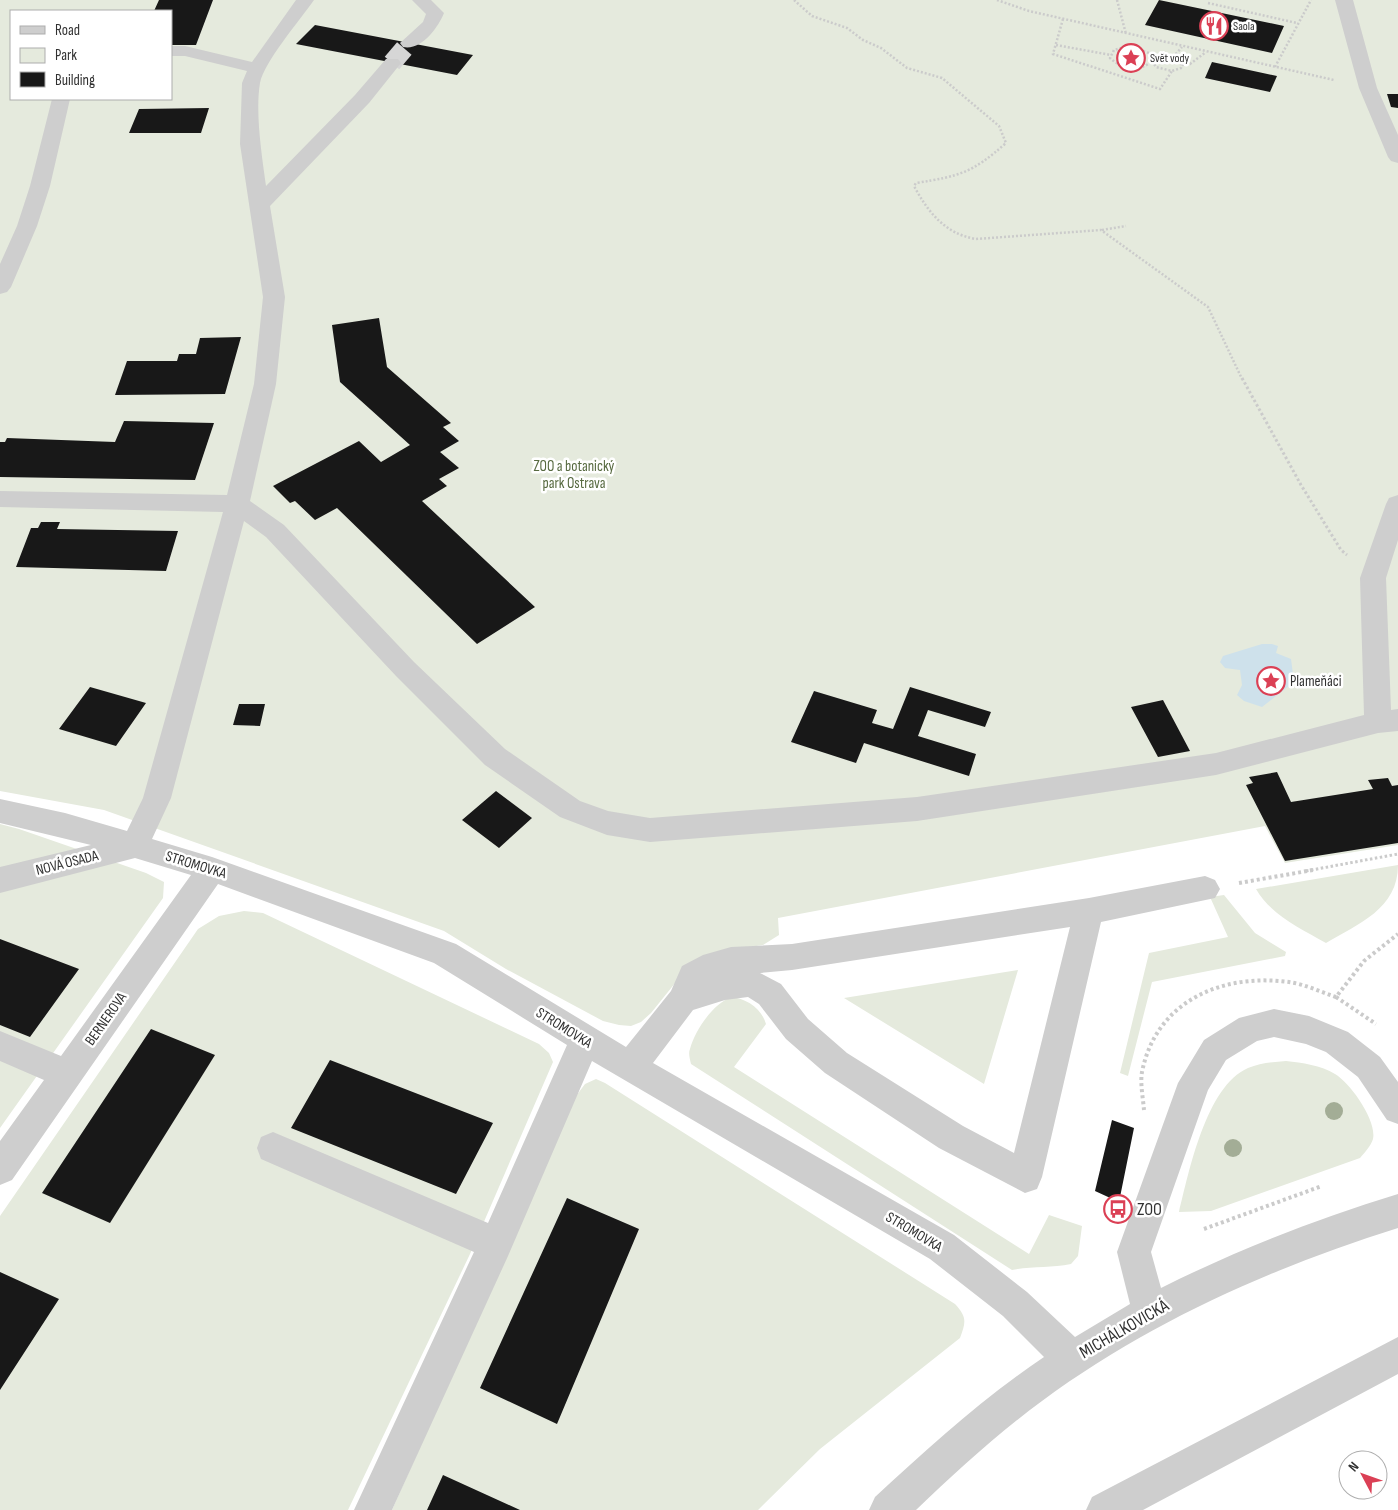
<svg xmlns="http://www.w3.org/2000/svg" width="1398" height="1510" font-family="'Sofia Sans Condensed',sans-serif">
	<rect width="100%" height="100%" fill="#fff"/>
	<!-- green -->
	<path fill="#e5eadd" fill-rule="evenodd" d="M0,0H1398V845L1285,863L1265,826L778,918L779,935L763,945L723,951L684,972L651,1013L641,1022L631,1026L619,1025L603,1021L506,969L444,931L104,810L0,791ZM11,11H171V99H11Z
		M0,824L19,829L146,873L164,882L163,898L0,1128Z
		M1398,865C1398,909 1358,924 1326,943C1300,928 1271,915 1256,889Z
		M1224,895L1255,933L1286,952L1285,956L1152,982L1128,1076L1120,1073L1149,953L1228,937L1210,897Z
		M244,911L263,913L539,1044L549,1053L553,1062L470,1254L348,1510H0V1216L198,929L219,916Z
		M1018,970L984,1084L844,998Z
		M731,997C746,998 762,1009 766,1024L734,1067L1029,1254L1049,1215L1082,1226L1078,1256L1071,1264C1051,1268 1032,1266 1012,1270L691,1064C690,1059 688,1053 690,1049C695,1030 713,1004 731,997Z
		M1286,1061C1302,1063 1321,1065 1335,1074C1350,1083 1377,1120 1373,1139C1371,1146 1364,1153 1360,1158L1211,1211L1179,1212C1189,1172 1206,1086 1248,1068C1260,1063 1273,1062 1286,1061Z
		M596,1079L605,1083L955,1304C967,1317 966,1322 960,1338L820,1449L758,1510H392L576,1096L585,1084Z"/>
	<!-- water -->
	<path fill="#cee1eb" d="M1262,644H1272L1278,646L1276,653L1291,659L1294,682L1262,707L1244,701L1237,695L1242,685L1240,670L1225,668L1220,662L1223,656Z"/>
	<!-- building -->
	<path fill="#181818" d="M159,0H213L196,45H171V11H154Z
		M1159,0L1284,26L1272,53L1145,25Z
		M315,25L473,55L457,75L296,44Z
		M1212,62L1277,76L1270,92L1205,78Z
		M1387,94H1398V108L1391,107Z
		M209,108L201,133H129L139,109Z
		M379,318L387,367L451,423L443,427L459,441L440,452L459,468L439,479L447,486L422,501L535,607L477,644L337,508L315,520L295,501L290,503L273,486L359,441L381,462L410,445L340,382L332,325Z
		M241,337L225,394L115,395L127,361H177L179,354H196L200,338Z
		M124,421L214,423L195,480L0,477V442H5L7,438L115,442Z
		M41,522H60L57,529L178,531L166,571L16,567L31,528H38Z
		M90,687L146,703L116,746L59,729Z
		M910,687L991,712L985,727L928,710L918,736L976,754L969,776L864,743L856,763L791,742L814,691L877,710L872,723L893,729Z
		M1163,700L1190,751L1158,757L1131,707Z
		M239,704H265L260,726L233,725Z
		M1277,772L1291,802L1373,789L1368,780L1388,778L1392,786L1398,785V843L1285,861L1246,785L1253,783L1249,777Z
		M496,791L532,818L499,848L462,820Z
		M0,939L79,969L30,1037L0,1025Z
		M151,1029L215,1055L110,1223L42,1193Z
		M330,1060L493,1123L456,1194L291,1128Z
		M1112,1120L1134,1128L1119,1202L1095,1191Z
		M567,1198L639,1229L557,1424L480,1388Z
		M0,1272L59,1299L0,1390Z
		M443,1475L520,1510H427Z"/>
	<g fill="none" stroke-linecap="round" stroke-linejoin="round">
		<!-- minor-tunnel -->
		<path stroke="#d6d6d6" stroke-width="19" stroke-dasharray="19 10" stroke-linecap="butt" d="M392,63L409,43"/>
		<!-- path-far2 -->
		<path stroke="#cbcbcb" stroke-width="2.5" stroke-dasharray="2 2" stroke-linecap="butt" d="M794,0L812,16L847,28L863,40L881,48L907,68L942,78L999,126L1006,143C972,173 960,176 916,183L914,186C928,212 945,234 976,239L1101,230L1208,307L1242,379
			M997,0L1029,11L1334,80
			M1117,0L1126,34
			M1208,3L1297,23
			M1063,19L1053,54L1160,89L1172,71
			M1056,45L1111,55
			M1128,46L1149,53L1152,61C1139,73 1122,69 1110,58L1114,50Z
			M1168,56L1178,59L1182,65L1181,68L1172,71L1156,67L1152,61L1157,57Z
			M1173,57L1182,47
			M1182,65L1190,64L1206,52
			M1275,67L1311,0
			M1102,230L1126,226"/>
		<!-- path-far1 -->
		<path stroke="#cbcbcb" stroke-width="3" stroke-dasharray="2.5 2.5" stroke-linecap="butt" d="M1242,378L1301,485L1341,550L1347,555
			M1306,871L1398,854"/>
		<!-- path -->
		<path stroke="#cbcbcb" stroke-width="4" stroke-dasharray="3 3" stroke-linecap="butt" d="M1239,883L1313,870
			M1336,997L1376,1024
			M1144,1110C1143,1098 1140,1083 1142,1072C1156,1001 1222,973 1289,982C1304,984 1321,992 1336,997L1364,961L1398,934
			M1204,1229L1322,1186"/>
		<!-- minor -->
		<path fill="#cecece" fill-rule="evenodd" d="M296,0H314C300,20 264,62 260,83C255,113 262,156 266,186L355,95L386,59H398L401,63L369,103L270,206L285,297L276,384L250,501L284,525L414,662L505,749L580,801L608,811L650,818L917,797L1216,753L1364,715L1360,578L1386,504L1389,498L1398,495V540L1386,578L1391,710L1398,709V731L1378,733L1216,775L917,821L650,842L607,835L560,817L485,765L396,676L266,537L244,521L171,798L152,839L212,857L456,944L626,1047L671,991L682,966L703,955L731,947L792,944L1089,898L1205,876L1215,880L1220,889L1215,898L1101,922L1042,1177L1037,1189L1025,1193L939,1148L825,1073L786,1039L759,1004L748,997L725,1000L693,1010L653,1063L954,1235L1027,1292L1075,1337L1130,1304L1117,1252L1178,1083L1204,1040L1239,1018L1274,1009L1309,1016L1348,1032L1380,1057L1398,1082V1124L1387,1120L1358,1077L1326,1052L1306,1044L1274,1037L1257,1041L1226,1060L1208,1090L1151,1252L1161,1288C1237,1250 1316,1219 1398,1194V1228C1271,1268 1149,1322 1042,1401C997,1434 956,1472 916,1510H869L875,1497C929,1447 983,1398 1044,1357L1003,1316L930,1259L592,1061L508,1256L392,1510H354L474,1252L261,1159L257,1148L261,1137L273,1132L488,1223L567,1045L434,963L218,884L12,1180L0,1185V1141L44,1080L0,1061V1031L61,1056L191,875L135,858L0,893V867L91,845L0,823V799L65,813L127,831L143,798L223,512L0,507V491L227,495L254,384L263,297L240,144L242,83L247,71L185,56H171V46H185L252,62ZM1070,927L1014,1153L963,1126L847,1053L808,1019L781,984L760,973L792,970Z
			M412,0H431L444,13C438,28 421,51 403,47L400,43L423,22L426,14Z
			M1335,0H1353L1377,88L1398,135V163L1391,161L1388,157L1359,88Z
			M52,99H70L50,186L37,226L11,287L7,292L0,294V264L17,226L30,186Z
			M1398,1337V1374L1143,1510H1086L1092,1497Z"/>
	</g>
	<!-- trees -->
	<g fill="#a3ad96">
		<circle cx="1334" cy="1111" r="9"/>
		<circle cx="1233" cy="1148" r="9"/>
	</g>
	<!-- icons -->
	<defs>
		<symbol id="restaurant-ring" viewBox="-11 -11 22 22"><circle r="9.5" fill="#fff" stroke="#db4055" stroke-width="1.5"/><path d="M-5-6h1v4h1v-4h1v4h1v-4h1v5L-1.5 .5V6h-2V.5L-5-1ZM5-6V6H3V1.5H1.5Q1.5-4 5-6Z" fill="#db4055"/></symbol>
		<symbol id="sight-ring" viewBox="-11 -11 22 22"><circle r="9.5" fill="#fff" stroke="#db4055" stroke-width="1.5"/><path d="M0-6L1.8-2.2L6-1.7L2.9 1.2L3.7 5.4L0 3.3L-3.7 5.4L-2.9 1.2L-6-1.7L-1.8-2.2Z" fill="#db4055"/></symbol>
		<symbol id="bus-ring" viewBox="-11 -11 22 22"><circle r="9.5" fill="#fff" stroke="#db4055" stroke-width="1.5"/><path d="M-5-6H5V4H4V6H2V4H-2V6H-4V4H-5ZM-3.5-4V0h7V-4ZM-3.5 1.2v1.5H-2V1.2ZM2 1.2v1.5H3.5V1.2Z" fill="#db4055"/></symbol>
	</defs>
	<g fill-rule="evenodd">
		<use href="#restaurant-ring" x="1198" y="10" width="32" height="32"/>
		<use href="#sight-ring" x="1115" y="42" width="32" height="32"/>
		<use href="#sight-ring" x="1255" y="665" width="32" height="32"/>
		<use href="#bus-ring" x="1102" y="1193" width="32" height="32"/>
	</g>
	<g text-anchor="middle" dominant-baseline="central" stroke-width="5" stroke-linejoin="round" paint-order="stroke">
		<!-- far-poi labels -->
		<g font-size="12" fill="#313131" stroke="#fff" text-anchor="start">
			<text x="1233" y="26">Saola</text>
			<text x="1150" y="58">Svět vody</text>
		</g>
		<!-- park labels -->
		<g font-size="15" fill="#576a40" stroke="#fff">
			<text x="574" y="466">ZOO a botanický<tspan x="574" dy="17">park Ostrava</tspan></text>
		</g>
		<!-- poi labels -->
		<g font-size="15" fill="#313131" stroke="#fff" text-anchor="start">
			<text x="1290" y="681">Plameňáci</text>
		</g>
		<!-- street labels -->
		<g font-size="15" fill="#313131" stroke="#fff">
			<text transform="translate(67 863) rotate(-14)">NOVÁ OSADA</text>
			<text transform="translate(196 865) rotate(17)">STROMOVKA</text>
			<text transform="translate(106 1019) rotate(-55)">BERNEROVA</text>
			<text transform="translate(564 1028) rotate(32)">STROMOVKA</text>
			<text transform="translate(914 1232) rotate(31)">STROMOVKA</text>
		</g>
		<!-- near-poi labels -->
		<g font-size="18" fill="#313131" stroke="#fff" text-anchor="start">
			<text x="1137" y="1209">ZOO</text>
		</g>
		<!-- near-street labels -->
		<g font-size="18" fill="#313131" stroke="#fff">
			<text transform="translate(1124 1329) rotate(-30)">MICHÁLKOVICKÁ</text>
		</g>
	</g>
	<!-- legend -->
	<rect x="10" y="10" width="162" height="90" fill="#ffffff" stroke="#adadad"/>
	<rect x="20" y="26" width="25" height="8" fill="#cecece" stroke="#adadad"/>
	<text x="55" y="35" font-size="15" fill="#313131">Road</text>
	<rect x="20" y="48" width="25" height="15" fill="#e5eadd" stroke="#adadad"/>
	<text x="55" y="60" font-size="15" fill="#313131">Park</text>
	<rect x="20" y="72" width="25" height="15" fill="#181818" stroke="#adadad"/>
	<text x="55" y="85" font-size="15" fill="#313131">Building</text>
	<!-- north arrow -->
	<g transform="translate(1363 1475) rotate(311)"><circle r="24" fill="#ffffff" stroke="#adadad"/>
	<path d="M0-4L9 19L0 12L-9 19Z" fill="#db4055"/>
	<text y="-8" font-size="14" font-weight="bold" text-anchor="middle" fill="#313131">N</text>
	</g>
</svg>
